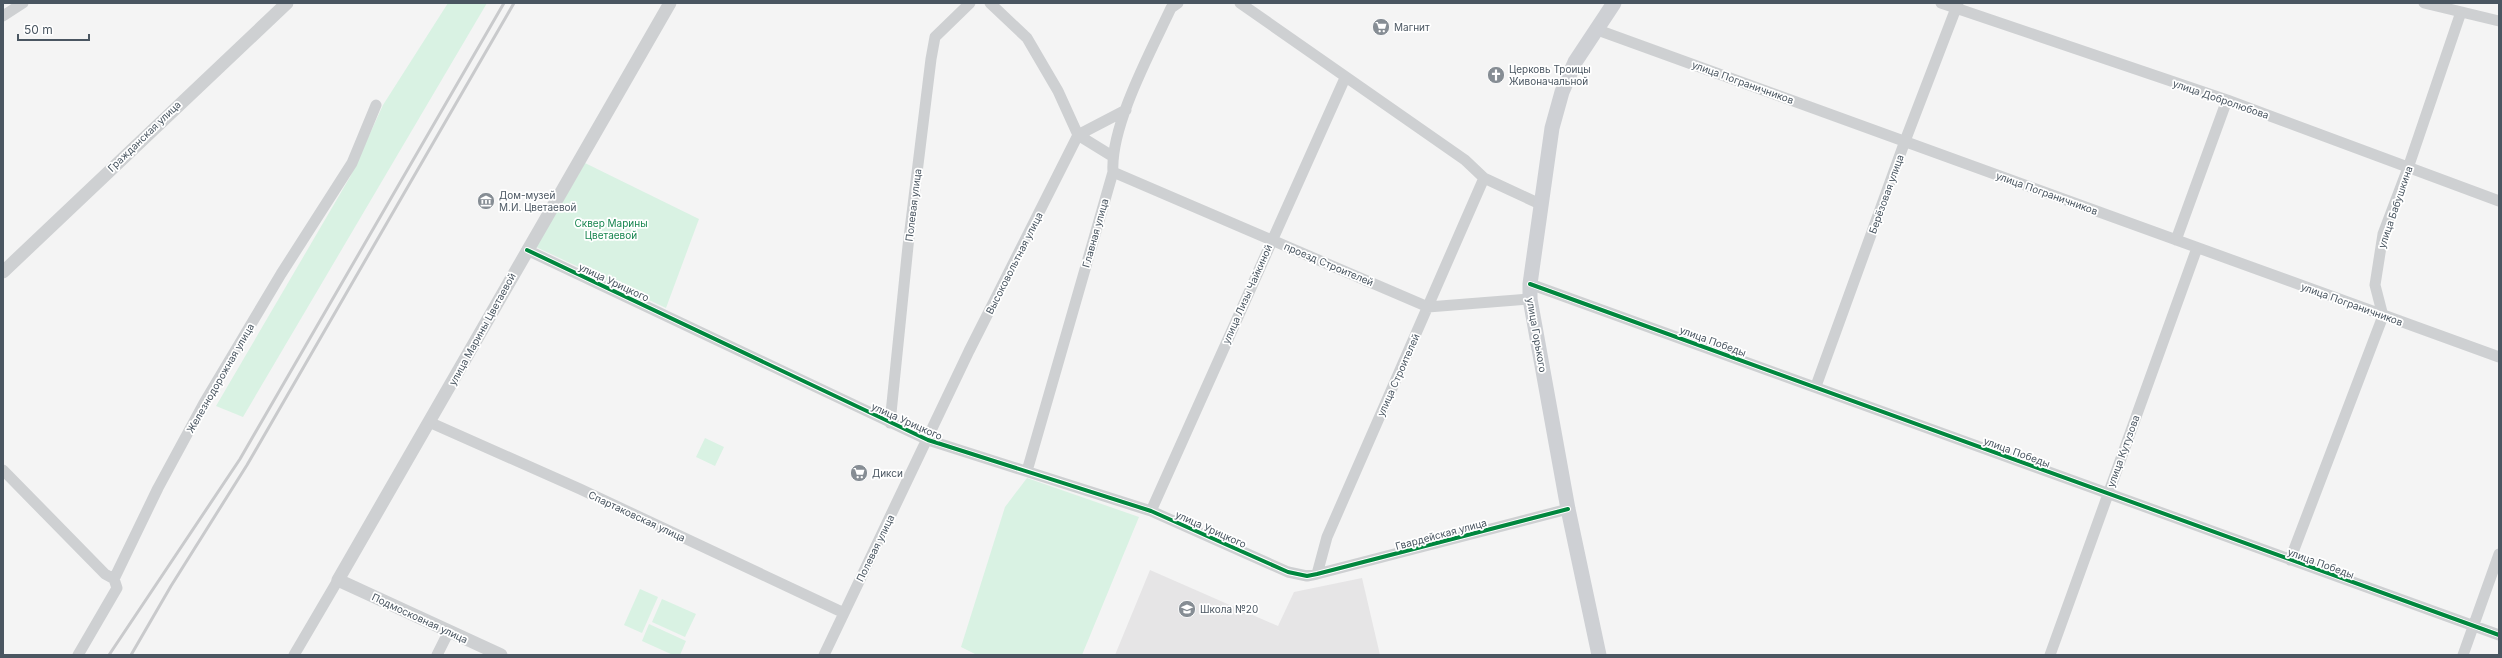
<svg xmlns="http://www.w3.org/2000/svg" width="2502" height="658" font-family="Inter,sans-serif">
	<rect width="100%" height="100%" fill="#f4f4f4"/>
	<!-- education -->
	<path fill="#e6e5e6" d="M1150,570L1278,626L1294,592L1362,578L1380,655H1115Z"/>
	<!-- green -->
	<path fill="#d9f2e3" d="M448,3H487L243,417L216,406L350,177L383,105Z
		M585,163L699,219L666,308L536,247Z
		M705,438L724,447L715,466L696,457Z
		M1027,478L1139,517L1082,655H977L961,647L1005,507Z
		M640,589L658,597L642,633L624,625Z
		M662,599L696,614L685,637L652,622Z
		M649,624L686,641L680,655H673L642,641Z"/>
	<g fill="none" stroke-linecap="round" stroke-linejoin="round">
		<!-- minor -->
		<path stroke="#ced0d2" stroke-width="11" d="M990,3L1027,38L1058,91L1078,135L1112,156
			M1240,3L1465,160L1484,178L1540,204
			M1941,3L2227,100L2499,201
			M2424,3L2499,21
			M3,16L23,3
			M1595,29L2499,357
			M1113,172L1428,307L1530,299
			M2176,240L2227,100
			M527,250L928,440L1151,511L1288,572L1307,576L1317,574L1568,509
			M1530,284L2499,635
			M1816,386L1905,141L1958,3
			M429,422L580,489L844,613
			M890,423L908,246L931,59L935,37L970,3
			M3,470L105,574L114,579
			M1027,471L1113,172C1110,126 1151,51 1171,8L1178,3
			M1151,511L1345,78
			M2290,560L2383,316L2375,285L2383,234L2408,168L2461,12
			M1317,574L1327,537L1484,178
			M78,655L117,588L114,579L158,488L204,403L281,274L352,163L376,105
			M294,655L338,580
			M437,655L449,631
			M824,655L969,351L1078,135L1126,110
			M2050,655L2197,248
			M2463,655L2499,554"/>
		<!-- tertiary -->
		<path stroke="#ced0d2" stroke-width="13" d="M3,272L287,3
			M501,655L338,580L670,3"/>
		<!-- secondary -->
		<path stroke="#ced0d4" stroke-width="15" d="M1599,655L1568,509L1530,299V284L1552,128L1562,92L1575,62L1614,3"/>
		<!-- rail -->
		<path stroke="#c9cacc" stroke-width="3" d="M109,655L240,459L504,3
			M131,655L171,586L247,465L514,3"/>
		<defs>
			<path id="cycleway" d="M527,250L928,440L1151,511L1288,572L1307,576L1317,574L1568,509
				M1530,284L2499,635"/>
		</defs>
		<!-- cycleway casing -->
		<use href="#cycleway" stroke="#fff" stroke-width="6"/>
		<!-- cycleway -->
		<use href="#cycleway" stroke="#00873e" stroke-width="4"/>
	</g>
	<!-- icons -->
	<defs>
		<symbol id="supermarket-disc" viewBox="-11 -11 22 22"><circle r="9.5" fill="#868d94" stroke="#fff"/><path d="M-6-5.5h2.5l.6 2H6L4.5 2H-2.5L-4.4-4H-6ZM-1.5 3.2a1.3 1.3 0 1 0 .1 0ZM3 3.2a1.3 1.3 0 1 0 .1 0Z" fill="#fff"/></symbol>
		<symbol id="church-disc" viewBox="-11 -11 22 22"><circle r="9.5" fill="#868d94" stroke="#fff"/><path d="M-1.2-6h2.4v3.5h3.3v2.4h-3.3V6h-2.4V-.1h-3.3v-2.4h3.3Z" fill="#fff"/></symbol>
		<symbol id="museum-disc" viewBox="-11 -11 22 22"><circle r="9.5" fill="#868d94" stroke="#fff"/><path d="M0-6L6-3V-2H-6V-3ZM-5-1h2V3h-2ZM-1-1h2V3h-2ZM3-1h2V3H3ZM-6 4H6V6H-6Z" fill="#fff"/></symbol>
		<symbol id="school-disc" viewBox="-11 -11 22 22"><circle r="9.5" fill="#868d94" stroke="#fff"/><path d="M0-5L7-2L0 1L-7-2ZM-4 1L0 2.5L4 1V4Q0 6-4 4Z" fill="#fff"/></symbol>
	</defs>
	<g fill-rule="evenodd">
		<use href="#supermarket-disc" x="1371" y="17" width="20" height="20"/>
		<use href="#church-disc" x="1486" y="65" width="20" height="20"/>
		<use href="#museum-disc" x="476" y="191" width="20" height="20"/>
		<use href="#supermarket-disc" x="849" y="463" width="20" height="20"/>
		<use href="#school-disc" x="1177" y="599" width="20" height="20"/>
	</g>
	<g text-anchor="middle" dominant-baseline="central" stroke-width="3.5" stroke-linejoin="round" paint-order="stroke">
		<!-- poi labels -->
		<g font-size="10" fill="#4a5661" stroke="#fff" text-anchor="start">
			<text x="1394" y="27">Магнит</text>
			<text x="1509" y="69">Церковь Троицы<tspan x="1509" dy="12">Живоначальной</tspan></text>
			<text x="499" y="195">Дом-музей<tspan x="499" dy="12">М.И. Цветаевой</tspan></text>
			<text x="872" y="473">Дикси</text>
			<text x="1200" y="609">Школа №20</text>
		</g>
		<!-- street labels -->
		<g font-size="10" fill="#4a5661" stroke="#fff">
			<text transform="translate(1743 82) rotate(20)">улица Пограничников</text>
			<text transform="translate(2221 99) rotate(19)">улица Добролюбова</text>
			<text transform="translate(144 136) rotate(-44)">Гражданская улица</text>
			<text transform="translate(2047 193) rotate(20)">улица Пограничников</text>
			<text transform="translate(1886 194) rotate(-70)">Берёзовая улица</text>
			<text transform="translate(913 205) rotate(-83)">Полевая улица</text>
			<text transform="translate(2395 207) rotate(-71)">улица Бабушкина</text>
			<text transform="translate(1095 233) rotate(-74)">Главная улица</text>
			<text transform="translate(1014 263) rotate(-63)">Высоковольтная улица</text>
			<text transform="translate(1329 264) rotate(23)">проезд Строителей</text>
			<text transform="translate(614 282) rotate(25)">улица Урицкого</text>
			<text transform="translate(1247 294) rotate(-66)">улица Лизы Чайкиной</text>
			<text transform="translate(2352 304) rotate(20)">улица Пограничников</text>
			<text transform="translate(482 329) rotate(-61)">улица Марины Цветаевой</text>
			<text transform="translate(1537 335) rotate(80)">улица Горького</text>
			<text transform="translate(1713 341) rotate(20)">улица Победы</text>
			<text transform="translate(1398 375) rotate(-66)">улица Строителей</text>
			<text transform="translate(220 378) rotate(-60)">Железнодорожная улица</text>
			<text transform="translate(907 421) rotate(24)">улица Урицкого</text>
			<text transform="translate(2123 451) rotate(-70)">улица Кутузова</text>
			<text transform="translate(2017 452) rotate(20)">улица Победы</text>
			<text transform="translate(637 516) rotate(25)">Спартаковская улица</text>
			<text transform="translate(1211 529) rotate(24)">улица Урицкого</text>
			<text transform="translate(1441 534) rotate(-15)">Гвардейская улица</text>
			<text transform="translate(875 548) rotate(-64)">Полевая улица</text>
			<text transform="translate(2321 563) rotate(20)">улица Победы</text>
			<text transform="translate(420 618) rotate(25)">Подмосковная улица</text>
		</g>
		<!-- park labels -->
		<g font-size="10" fill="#17864f" stroke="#fff">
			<text x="611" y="223">Сквер Марины<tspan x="611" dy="12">Цветаевой</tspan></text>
		</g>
	</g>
	<!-- border -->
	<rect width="2502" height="658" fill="none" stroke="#4a5661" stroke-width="8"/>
	<!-- scale -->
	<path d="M18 34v6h71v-6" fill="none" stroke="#4a5661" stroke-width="2"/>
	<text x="24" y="34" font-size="12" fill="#4a5661" stroke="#ffffff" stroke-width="3" paint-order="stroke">50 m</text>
</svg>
